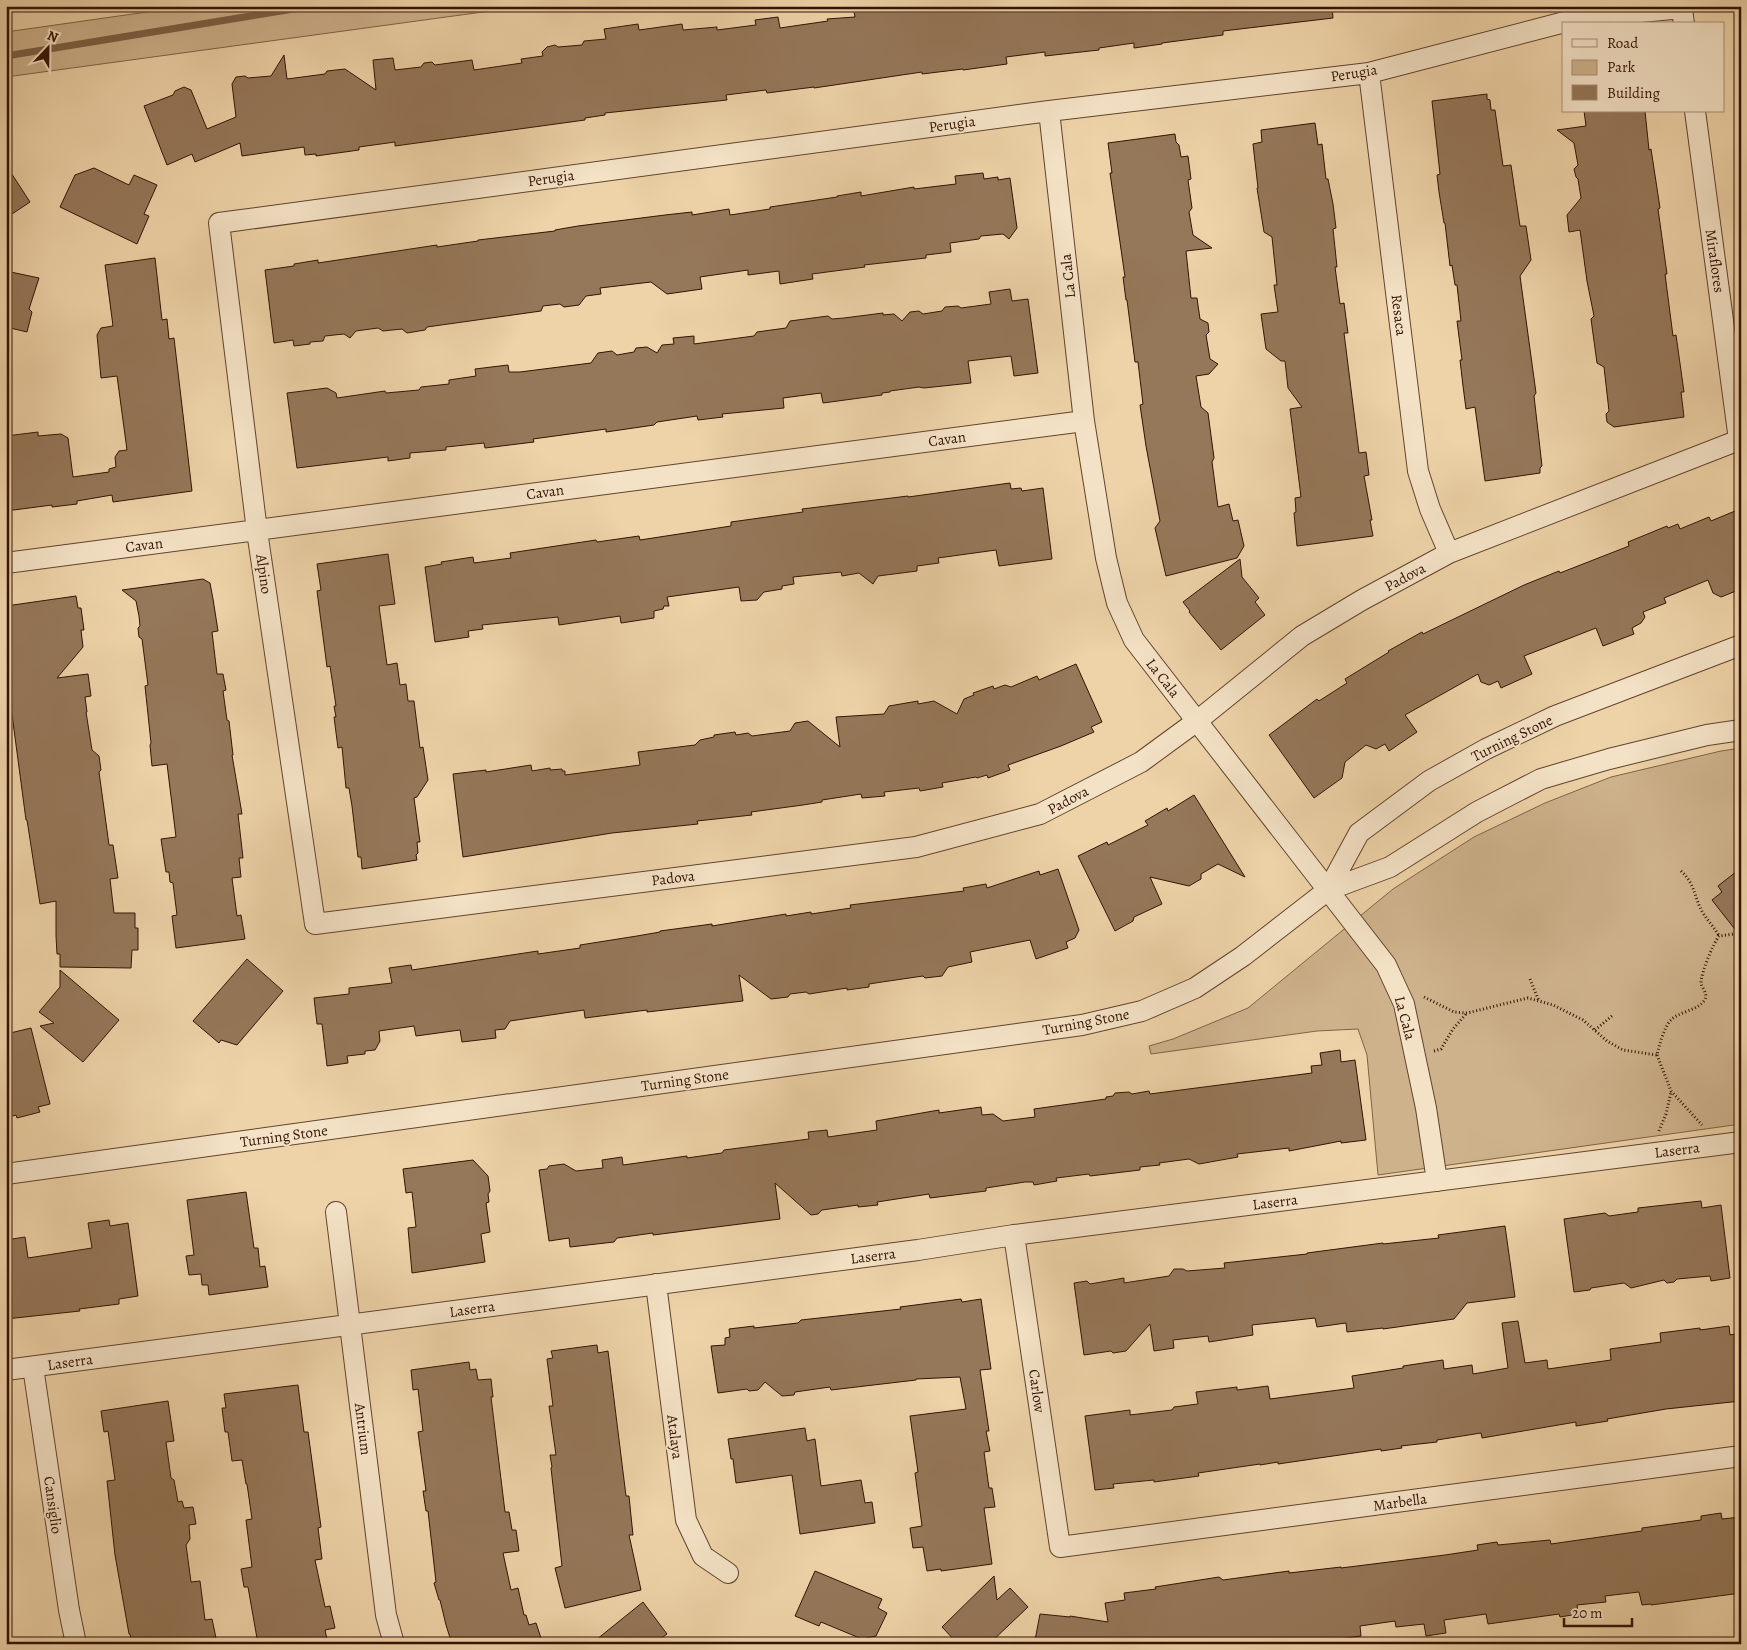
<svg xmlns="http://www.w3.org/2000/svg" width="1747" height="1650" font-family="Alegreya,serif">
	<rect width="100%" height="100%" fill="#eed3a8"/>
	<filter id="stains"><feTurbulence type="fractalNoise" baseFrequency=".004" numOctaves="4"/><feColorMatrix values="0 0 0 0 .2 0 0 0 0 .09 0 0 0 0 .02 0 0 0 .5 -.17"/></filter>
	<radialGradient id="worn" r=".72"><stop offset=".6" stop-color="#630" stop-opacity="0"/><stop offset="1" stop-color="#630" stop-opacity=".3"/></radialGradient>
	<!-- green -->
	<path fill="#ceb28c" stroke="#816248" d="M189,6H527L6,77V32Z
		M1741,748V1124L1378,1175L1367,1055L1358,1029L1317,1031L1151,1054L1149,1046L1173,1039L1248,1008L1393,889L1474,837L1545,803L1611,777L1721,751Z"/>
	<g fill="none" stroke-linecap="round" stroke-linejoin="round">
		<!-- stream -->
		<path stroke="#7e5f45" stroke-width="7" d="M6,56L312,6"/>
	</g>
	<!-- building -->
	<path fill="#957759" stroke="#341304" d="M853,6H1332L1333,18L1223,31V35L1162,43V44L1134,48V43L1099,48V50L1045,56V52L1006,57L1007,64L963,70V69L922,74V72L814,88V87L767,93L766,90L726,95L727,100L605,113V115L585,118V120L395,146V142L359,147V150L316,156V154L305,155L304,147L242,156L240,143L195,162L192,154L167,165L144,106L173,95L175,91L184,87L191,90L207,129L236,117L232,84L236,77L245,76L248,78L271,76L284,55L287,79L325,74L327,71L345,69L376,90L373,60L393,58L395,70L421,67L424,63L432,62L435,65L472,60L474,70L522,63L521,59L543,56L542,52L547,47L555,45L558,47L582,45L584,41L606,39L604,29L638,24L639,30L682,24L683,30L717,27V30L756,25L755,20L778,17L780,28L828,21L827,19L855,17Z
		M1487,94V99L1490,100L1491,110H1495L1503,166L1511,165L1520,226H1526L1531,260L1520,276L1536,393L1534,396L1542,466L1540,468V473L1485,481L1475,407L1466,409L1463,386L1460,360H1462L1457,321H1461L1457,285H1455L1452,265L1450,266L1445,223H1444L1439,192L1437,175L1440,174L1432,101Z
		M1584,111H1645L1649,150L1651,149L1660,208L1658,209L1667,274H1665L1673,336L1676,335L1684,392H1681L1684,417L1614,427L1607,422L1606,414L1609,411L1604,367L1597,363L1591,319L1594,316L1587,281L1580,230L1569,232L1567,215L1581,198L1578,179L1576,177L1574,169L1578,165L1574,143L1557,130L1586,126Z
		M1315,123L1318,145L1322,144L1326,179H1328L1333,204L1336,228L1333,229L1337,267H1335L1340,304L1344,303L1348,333H1344L1359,453L1366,452L1369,475L1364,476L1372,520H1370L1373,536L1297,546L1294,513L1296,512L1295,498L1301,497L1290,409L1302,407L1288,388L1285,361H1281L1266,349L1261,314L1278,312L1274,285H1277L1272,237L1264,232L1257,188H1258L1253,144L1262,142L1261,130Z
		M1175,134L1176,142L1179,145L1181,157L1188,156L1191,179L1188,180L1192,208L1189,212L1193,235L1212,248L1186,251L1191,298H1197L1200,319L1208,323L1209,332L1206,335L1210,359L1218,364L1209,374L1196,376L1201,407L1208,413L1214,458L1212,462L1218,507L1229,504L1233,521L1238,520L1244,546L1237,558L1166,576L1155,528L1160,521L1146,446L1140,405L1143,404L1138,362H1135L1127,300H1126L1123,277H1125L1110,173H1112L1108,143Z
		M6,165L30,202L6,218Z
		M94,168L129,185L134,175L157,185L144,214L149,216L137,244L60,207L75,175Z
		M983,173L984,179L998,177V180L1010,178L1017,228L1009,239L1003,234L981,236L979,239L950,243L951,252L926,255V258L864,265L865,267L812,274L813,279L780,284L779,271L748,275V270L700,277L702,289L667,294L651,282L600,288L601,294L586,296L579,305L564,307L560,304L543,306L541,311L427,327L425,330L407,333L402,329L383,331L378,328L356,331L350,338L344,334L325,336L323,341L310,342V344L294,346L293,340L274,343L265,270L294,266V264L318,260V263L437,245V247L478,241V240L555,231V230L578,226L665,215L692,212V215L729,209L730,215L770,209V207L837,197V196L861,192V196L914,187V189L956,184L955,176Z
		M155,258L162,320L167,319L169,339L174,338L192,491L113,502L112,495L77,501V504L52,507V505L6,511V436L38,432V436L61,434L68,438L73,477L109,472V469L116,467L115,457L119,451L127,450L117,376L101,378L97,335L101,328L113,326L105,265Z
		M6,271L39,278L29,309L32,312L27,332L6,327Z
		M1010,289L1012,301L1028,299L1038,373L1014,376L1011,356L968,361L971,383L924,388L919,387L890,391V392L882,393V395L823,403L821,393L783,398L784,408L722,414L723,417L698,420L697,416L657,422L654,425L606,432V429L533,439L534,442L485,448L484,443L446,447V450L410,453V458L388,461V457L297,468L287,393L327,388L336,393L337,398L385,391L386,393L419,390L421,387L449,384V380L476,376L475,369L508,365L509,372H520L591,363L598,353L612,351L617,355L634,352L636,348L647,347L657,353L662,345L674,344L673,338L694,336V344L754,336L757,332L786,328L790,321L828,316L832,319L844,318L883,313V315L894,314L902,321L910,312L919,311L923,314L942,311L945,307L958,306L961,308L991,304L989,292Z
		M1010,483L1011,489L1021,488L1022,491L1043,488L1052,559L999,566L996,550L938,558L939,563L917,566V571L878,576L873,584L859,573L842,576L841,572L793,577L794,584L782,586V589L764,592L757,600L741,601L739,587L667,597L669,606H664L663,609L654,611V618L621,623L620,616L559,625L558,617L482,625L483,629L468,631L469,637L435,642L425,567L442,564L441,562L473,557L474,563L511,558L510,553L596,540L597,542L639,536L640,540L731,526V522L803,512L802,509L908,496V497Z
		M1735,511L1741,527V589L1721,597L1713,593L1708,580L1664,598L1666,603L1643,612L1645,617L1641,623L1632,628L1634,634L1603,646L1596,628L1524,656L1532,674L1501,688L1498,681L1489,685L1481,682L1478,674L1405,715L1417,732L1389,751L1385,744L1376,749L1366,745L1345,762L1342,778L1314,798L1269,735L1317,699L1319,701L1347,683L1345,679L1389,652L1388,651L1422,632L1423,634L1524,585L1559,571L1560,573L1629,546L1628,542L1667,526L1668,528L1678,524L1680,529L1709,517L1711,521Z
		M388,554L395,604L379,606L387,665L397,663L400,685L406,684L408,701H414L420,748L423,747L428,780L417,797L414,798L420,842H417L418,853L416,855L417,860L362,869L361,857H358L352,806L349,788H346L342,747L338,748L334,717H336L334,706H336L330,666L327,667L317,591L321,590L317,564Z
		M1240,559L1242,577L1259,598L1255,602L1265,615L1221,650L1189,612L1190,611L1183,602Z
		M203,579L210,583L213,599L218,631L212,632L217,674H223L226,690L223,691L227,720L229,721L233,755H232L242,814H238L243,858H239L241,877L232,878L237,916L241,915L245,939L176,948L172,916L177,915L173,883L170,882L169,872H166L161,839L176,837L167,764L152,766L150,745L151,743L145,686L148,685L142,639L139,637L138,628L140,626L139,616L136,601L122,590Z
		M76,596L78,608H81L84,630H81L83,647L57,678L88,674L91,696L85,697L87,712H86L92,750L99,756L101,770L99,772L109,845H113L118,878L110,879L114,913H135V928H138V950H132L131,968L60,967V954H57L56,936V901L40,904L27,820H26L11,707H12L6,654V606Z
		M1076,664L1102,722L1091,727L1094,732L1061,746L1008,765L1010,770L988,778L987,775L977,778L976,777L942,783L943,787L920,791L919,788L884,792L885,796L862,798L861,794L822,800V802L803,805L751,812L752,815L697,821L698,824L612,833L463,857L453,774L486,770V772L531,765L532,771L550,768V770L562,769V771H565V775L640,765L638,752L695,745L700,740L714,737V735L735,732L736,735L748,733L752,736L790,731L795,723L808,721L840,747L836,717L884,714L889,706L918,701V704L934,701L957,714L964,699L974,695L973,693L993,686L994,689L1005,685L1011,687L1037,676L1039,680Z
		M1194,795L1245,877L1218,864L1201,874V879L1189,886L1150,877L1162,904L1134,917L1133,921L1115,931L1078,856L1107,842L1108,845L1148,825L1145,821L1167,808L1168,811Z
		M1741,868V937L1712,900L1722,892L1718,886Z
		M1058,869L1079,930L1075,938L1066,942L1068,948L1036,959L1030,940L970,952L972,962L948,967L942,976L925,978L923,976L882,982L869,984V987L847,990V988L809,994L806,992L790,994L788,997L771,999L739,975L743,1001L647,1012V1010L585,1018L584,1010L510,1021L505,1029L495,1030L496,1038L462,1042L460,1030L416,1036L414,1026L379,1031L380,1041L375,1050L365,1051V1054L347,1056L348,1063L327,1066L322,1024H317L314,998L349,994V988L392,983L389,968L411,965L412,970L538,951V954L580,948V945L637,936L660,932V931L712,924V926L786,914V916L811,912V914L851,908L850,905L964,891L963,888L986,884L987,888L1039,871L1040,875Z
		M247,959L283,991L237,1045L221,1040L219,1043L193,1021Z
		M60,970L119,1020L83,1062L40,1026L54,1023L39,1012L60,987Z
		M31,1028L50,1104L38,1107L40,1112L17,1118L16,1115L6,1118V1034Z
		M1340,1050L1341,1062L1355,1060L1366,1140L1341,1143V1141L1289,1151V1148L1237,1154L1238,1157L1199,1164L1189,1159L1159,1163L1160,1165L1140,1167V1170L1090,1176L1089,1174L1056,1178L1057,1181L1034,1185L1033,1182H1025L986,1188V1191L930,1198L929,1194L877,1202L878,1205L858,1207V1205L822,1210L818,1214L811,1215L775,1183L780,1219L653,1235V1233L617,1238L614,1242L570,1247L569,1238L549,1241L539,1170L547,1169L549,1166L564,1164L576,1171L603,1168L602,1160L622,1157L623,1165L687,1156V1158L722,1153L724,1150L809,1139L808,1132L827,1130L828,1137L877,1130L876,1121L939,1110V1113L981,1107L982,1115L993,1114L1003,1121L1035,1117L1034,1109L1106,1099V1097L1113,1096L1115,1093L1129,1092L1132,1094L1149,1091L1150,1094L1312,1073L1311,1066L1322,1065L1320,1053Z
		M473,1160L488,1176L490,1191L488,1194L489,1202L486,1203L490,1232L481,1234L485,1262L412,1273L408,1228L416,1227L412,1192L406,1193L403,1169Z
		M246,1192L254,1248H258L260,1267L265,1266L268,1287L209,1295L208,1285H202L201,1274L189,1275L186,1256L194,1255L187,1200Z
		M1701,1201L1702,1208L1721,1205L1730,1278L1711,1281L1710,1276L1677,1279L1674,1282L1667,1283L1664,1280L1631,1288L1624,1283L1591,1288L1590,1290L1574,1292L1564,1219L1605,1213L1609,1216L1638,1212V1208Z
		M109,1220L110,1226L128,1223L138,1296L119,1299V1304L79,1309L80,1311L6,1319V1240L25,1237L28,1258L92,1248L88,1223Z
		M1505,1226L1515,1297L1467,1303L1454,1319L1383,1329V1328L1347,1332L1346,1323L1317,1327L1315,1318L1252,1325L1253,1335L1209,1342L1208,1336L1173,1340L1174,1348L1154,1351L1150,1324L1126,1351L1113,1353L1111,1351L1084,1355L1074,1283L1087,1281L1090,1284L1124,1278V1283L1169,1276L1174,1269H1183L1187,1271L1225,1268L1224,1263L1307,1254V1253L1383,1243V1244L1439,1238L1438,1235Z
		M961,1299L962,1302L981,1299L991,1369L980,1370L989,1431H986L990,1451L984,1452L989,1488H992L995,1507L984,1508L992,1564L941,1571V1569L927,1571L923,1547L913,1548L910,1528L922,1526L915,1473L918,1472L910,1416L966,1409L960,1377L916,1379V1380L831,1390L830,1387L795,1392L794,1395L782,1396L765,1382L758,1390L749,1391L747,1389L718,1393L711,1346L725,1345V1338L730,1337L729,1329L754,1326V1328L798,1323L801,1320L901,1309L900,1307Z
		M1518,1321L1525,1363L1547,1360L1548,1369L1611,1360L1610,1349L1661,1342L1660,1333L1700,1328V1330L1729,1326L1730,1335L1741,1333V1401L1666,1409L1607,1419L1608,1421L1576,1426V1422L1482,1438L1481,1433L1437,1440V1442L1401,1446L1402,1448L1381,1451V1449L1278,1464V1462L1260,1465V1464L1198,1473L1199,1476L1154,1482V1480L1113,1484L1114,1488L1095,1490L1085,1416L1130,1410V1415L1172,1410L1174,1407L1198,1404L1196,1392L1237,1387V1390L1268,1386L1270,1399L1354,1388L1352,1376L1403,1368V1366L1443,1360L1444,1369L1472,1365L1473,1374L1508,1368L1502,1323Z
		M597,1345L598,1353L608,1351L626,1496H629L631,1516L633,1535H629L641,1590L565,1608L555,1568L562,1566L551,1468L552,1467L550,1455H556L549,1406H553L547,1359L553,1358L551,1351Z
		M469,1362L470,1370L476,1369L478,1380L491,1379L493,1397H491L505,1512H509L512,1530H516L519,1551L503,1553L511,1590L518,1588L524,1615H526L529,1625L536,1623L543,1644H452L446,1625L440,1600H439L434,1583L436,1582L428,1511H426L423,1491H426L418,1432L423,1431L418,1389L413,1390L411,1370Z
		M298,1385L304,1432H308L321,1527L318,1528L322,1559L315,1560L325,1607L330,1606L335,1628L325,1630L328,1644H258L248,1587H244L241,1569L252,1567L246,1520L252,1519L247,1484H246L242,1460L232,1461L228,1432H225L222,1408H226L224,1394Z
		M168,1401L174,1441L166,1442L171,1478L174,1480L178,1502L182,1501L184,1508L193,1507L196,1524L189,1525L190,1539L186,1545L191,1582L200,1581L205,1620L212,1619L216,1638L208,1639L210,1644H132L130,1634H129L115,1555L107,1481L115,1480L108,1431L104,1432L101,1411Z
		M805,1428L807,1441L815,1439L821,1486L861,1480L865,1503L872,1502L875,1523L800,1534L792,1475L736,1483L733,1459H731L728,1439Z
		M1721,1513L1722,1519L1741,1517V1593L1651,1605V1604L1642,1605L1639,1592L1605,1596L1606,1602L1577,1605L1578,1614L1560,1617L1559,1614L1488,1624L1486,1614L1444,1620L1446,1633L1426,1636L1424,1624L1396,1627L1395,1621L1360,1626L1361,1636L1302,1644H1040V1641L1035,1640L1040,1614L1070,1617V1616L1108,1622L1105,1603L1125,1600L1124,1593L1156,1589L1155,1587L1219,1577L1223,1580L1289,1571V1573L1341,1567V1568L1445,1555L1478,1550L1477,1545L1497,1542L1498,1545L1550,1540L1551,1544L1642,1531V1528L1701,1520V1516Z
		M815,1571L882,1599L878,1608L887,1613L876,1636L862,1639L821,1622L819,1626L795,1616Z
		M994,1576L997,1600L1010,1588L1028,1607L989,1644H958L942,1627Z
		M643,1602L667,1634L653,1644H591Z"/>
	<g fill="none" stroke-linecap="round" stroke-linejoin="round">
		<defs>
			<path id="minor" d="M1684,24L1682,8L1580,18L1369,73L1049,111L219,223L257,531L315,924L916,847L1040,814L1141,762L1197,721L1302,636L1362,600L1449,553L1739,440L1695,111
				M1369,73L1418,471L1430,509L1449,553
				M1049,111L1084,421L1106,558L1117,603L1134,640L1386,965L1404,1004L1426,1108L1437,1181
				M6,563L1084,421
				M1328,890L1359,833L1429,781L1486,749L1555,716L1741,645
				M6,1174L1082,1025L1142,1011L1195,988L1243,956L1328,890L1390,867L1477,812L1541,779L1609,759L1707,735L1741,730
				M336,1212L386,1615L394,1644
				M1014,1235L1060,1547L1741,1456
				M656,1284L686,1520L703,1556L728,1573
				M33,1367L69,1610L76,1644
				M6,1370L918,1250L1014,1235L1741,1142"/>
		</defs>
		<!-- minor casing -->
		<use href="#minor" stroke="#62432d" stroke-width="22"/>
		<!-- path -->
		<path stroke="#341304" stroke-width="3" stroke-dasharray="1 2.5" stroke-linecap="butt" d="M1681,871C1696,885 1694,898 1703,913C1708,921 1714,927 1719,936
			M1530,979L1539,1001
			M1424,997L1454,1012L1467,1013L1528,998L1553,1005L1583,1020L1607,1041L1623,1050L1657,1055C1659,1046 1664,1027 1671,1020C1678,1012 1696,1011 1704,1001C1709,994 1702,989 1701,983C1701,973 1713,944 1719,936L1741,933
			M1595,1030L1613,1015
			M1434,1051L1441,1049L1453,1029L1466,1014
			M1657,1055L1671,1091L1702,1125
			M1659,1131L1666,1114L1671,1092"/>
		<!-- minor -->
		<use href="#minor" stroke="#f4e2c6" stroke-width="20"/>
	</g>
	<g text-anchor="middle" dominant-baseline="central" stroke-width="4" stroke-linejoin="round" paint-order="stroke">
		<!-- street labels -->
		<g font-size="15" fill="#341304" stroke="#f4e2c6">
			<text transform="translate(1354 73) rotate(-9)">Perugia</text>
			<text transform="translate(952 124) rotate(-8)">Perugia</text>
			<text transform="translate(551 178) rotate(-8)">Perugia</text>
			<text transform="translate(1715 261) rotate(82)">Miraflores</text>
			<text transform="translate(1068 276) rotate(-96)">La Cala</text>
			<text transform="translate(1399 315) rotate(83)">Resaca</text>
			<text transform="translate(947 439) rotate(-8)">Cavan</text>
			<text transform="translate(545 492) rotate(-8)">Cavan</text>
			<text transform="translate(144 545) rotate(-7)">Cavan</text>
			<text transform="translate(264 574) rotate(82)">Alpino</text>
			<text transform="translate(1405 577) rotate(-28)">Padova</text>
			<text transform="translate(1163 678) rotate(52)">La Cala</text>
			<text transform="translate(1512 738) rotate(-26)">Turning Stone</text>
			<text transform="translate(1068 800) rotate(-28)">Padova</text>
			<text transform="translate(673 878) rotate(-7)">Padova</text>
			<text transform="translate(1405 1018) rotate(75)">La Cala</text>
			<text transform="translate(1086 1022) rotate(-11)">Turning Stone</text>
			<text transform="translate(685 1080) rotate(-8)">Turning Stone</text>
			<text transform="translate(284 1136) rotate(-8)">Turning Stone</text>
			<text transform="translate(1677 1150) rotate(-7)">Laserra</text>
			<text transform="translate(1275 1202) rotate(-7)">Laserra</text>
			<text transform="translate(873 1256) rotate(-7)">Laserra</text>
			<text transform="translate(472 1309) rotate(-8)">Laserra</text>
			<text transform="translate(70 1362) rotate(-8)">Laserra</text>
			<text transform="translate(1037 1391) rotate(82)">Carlow</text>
			<text transform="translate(363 1429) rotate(83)">Antrium</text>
			<text transform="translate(675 1437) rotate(83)">Atalaya</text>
			<text transform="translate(1400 1502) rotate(-8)">Marbella</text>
			<text transform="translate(53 1505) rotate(82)">Cansiglio</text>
		</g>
	</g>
	<!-- margin -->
	<rect width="1747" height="1650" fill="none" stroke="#eed3a8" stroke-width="25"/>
	<rect x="8" y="8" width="1732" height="1635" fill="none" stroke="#341304" stroke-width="2.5"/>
	<rect x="12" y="12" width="1722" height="1625" fill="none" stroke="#341304"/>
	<!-- legend -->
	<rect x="1562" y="22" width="162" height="90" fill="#f4e2c6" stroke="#a78f78"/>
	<rect x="1572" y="39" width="25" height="8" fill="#f4e2c6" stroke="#a78f78"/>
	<text x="1607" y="48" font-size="15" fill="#341304">Road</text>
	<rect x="1572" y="60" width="25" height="15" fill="#ceb28c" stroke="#a78f78"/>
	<text x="1607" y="72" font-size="15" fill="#341304">Park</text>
	<rect x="1572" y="85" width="25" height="15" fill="#957759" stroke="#a78f78"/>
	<text x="1607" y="98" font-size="15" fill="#341304">Building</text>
	<!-- north arrow -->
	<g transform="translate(48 48) rotate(22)" stroke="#f4e2c6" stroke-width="4" paint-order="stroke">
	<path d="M0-4L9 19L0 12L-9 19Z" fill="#341304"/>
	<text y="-8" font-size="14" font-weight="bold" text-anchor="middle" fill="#341304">N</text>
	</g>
	<!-- scale -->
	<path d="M1564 1618v8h68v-8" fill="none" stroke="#341304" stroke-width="2.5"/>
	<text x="1572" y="1618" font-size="15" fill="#341304" stroke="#f4e2c6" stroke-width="4" paint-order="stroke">20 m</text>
	<rect width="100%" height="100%" filter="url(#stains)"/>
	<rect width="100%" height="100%" fill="url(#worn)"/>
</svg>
